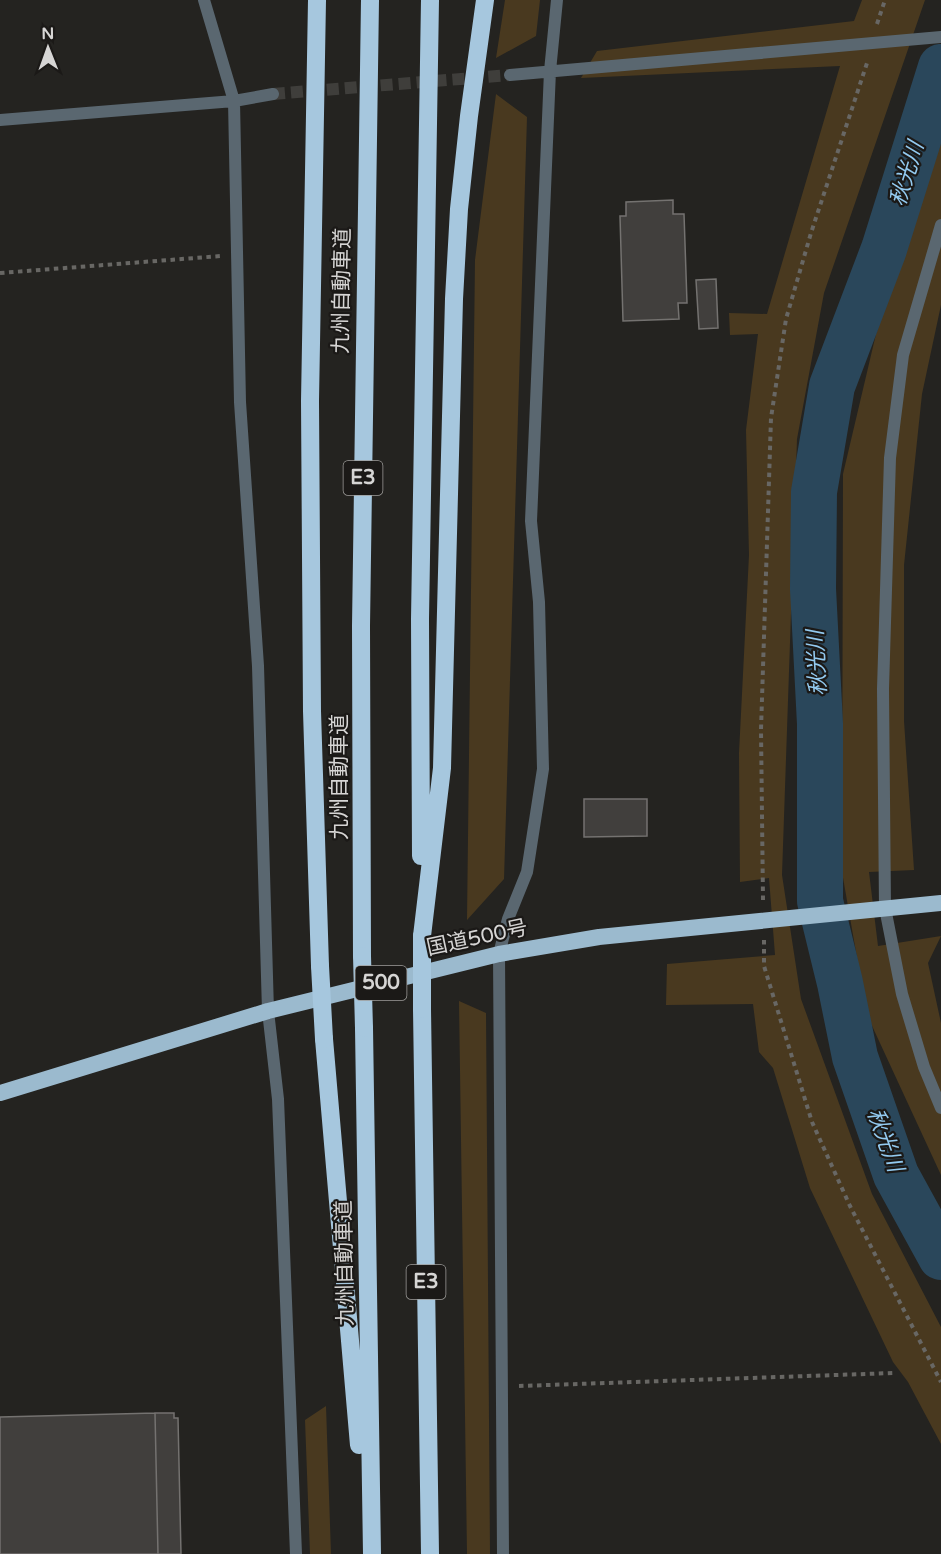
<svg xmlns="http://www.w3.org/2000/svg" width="941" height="1554" font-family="'Varela Round','Noto Sans JP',sans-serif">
	<rect width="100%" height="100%" fill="#242320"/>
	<!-- green -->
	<path fill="#49391f" d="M505,0H540L536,36L496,58Z
		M862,0H925L824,293L797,439L782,875L801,999L872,1194L941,1327V1444L908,1382L893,1362L810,1188L773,1068L759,1052L753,1004L666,1005L667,964L775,955L769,878L740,882L739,753L749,555L746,430L758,334L730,335L729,313L767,314L840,66L581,78L597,51L854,21Z
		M496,94L527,117L504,879L467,920L475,260Z
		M941,143V305L922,394L904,565V721L914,870L869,872L878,946L941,936L928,963L941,1023V1175L867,1015L842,872L843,474L876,334Z
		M459,1001L486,1013L490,1554H467Z
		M326,1406L331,1554H310L305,1420Z"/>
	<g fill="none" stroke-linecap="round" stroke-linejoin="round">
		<!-- river -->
		<path stroke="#2a475b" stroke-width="46" d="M941,67L884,249L832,386L814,492L813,589L820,724V901L840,983L855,1057L896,1175L941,1257"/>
	</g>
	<!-- building -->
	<path fill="#413f3d" stroke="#747270" stroke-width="1.5" d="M673,200V214H684L687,303H678L679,319L623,321L620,216H626V202Z
		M716,279L718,328L699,329L696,280Z
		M584,799H647V836L584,837Z
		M155,1413H174V1418H178L181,1554H158Z
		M155,1413L158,1554H0V1417Z"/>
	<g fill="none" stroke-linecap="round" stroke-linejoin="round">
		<!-- minor-tunnel -->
		<path stroke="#3f3e3b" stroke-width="12" stroke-dasharray="12 6" stroke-linecap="butt" d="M273,94L510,75"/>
		<!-- path -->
		<path stroke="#686764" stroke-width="4" stroke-dasharray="4.5 4.5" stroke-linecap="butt" d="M877,24L885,0
			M0,273L221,256
			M763,900L761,730L771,418L786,319L811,233L868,60
			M764,940V966L812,1122L850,1206L941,1382
			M519,1386L894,1373"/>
		<!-- service -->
		<path stroke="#5a6770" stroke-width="12" d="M941,225L903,355L890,458L883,689L885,908L902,994L924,1067L941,1108"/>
		<!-- minor -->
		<path stroke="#5a6770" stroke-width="12" d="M204,0L234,101L240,402L258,666L268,1011
			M510,75L941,37
			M0,120L234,101L273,94
			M503,1554L499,954L508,919L527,872L543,769L539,602L531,521L550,71L557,0"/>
		<!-- tertiary -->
		<path stroke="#5a6770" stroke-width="12" d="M268,1011L278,1099L296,1554"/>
		<!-- trunk -->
		<path stroke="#9bbace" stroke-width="16" d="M0,1093L268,1011L499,954L599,937L941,903"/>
		<!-- motorway -->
		<path stroke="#a6c7de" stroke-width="18" d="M317,0L310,401L312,711L320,966
			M421,856L420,619L430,0
			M422,936L442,768L454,299L459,209L469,116L485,0
			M362,956L361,626L370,0
			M422,1009L430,1554
			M364,1028L372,1554
			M324,1039L359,1445"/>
		<!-- motorway-bridge -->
		<path stroke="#a6c7de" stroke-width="18" d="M422,936V1009
			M362,956L364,1028
			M320,966L324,1039"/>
	</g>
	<g text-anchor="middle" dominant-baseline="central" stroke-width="4.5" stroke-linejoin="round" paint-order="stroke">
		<!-- shield labels -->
		<g fill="#1b1917" stroke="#9e9d9b" stroke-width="1.5">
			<rect x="343.5" y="461" width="39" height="34" rx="4.5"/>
			<rect x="355.5" y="966" width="51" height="34" rx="4.5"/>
			<rect x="406.5" y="1265" width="39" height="34" rx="4.5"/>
		</g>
		<g font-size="20" font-weight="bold" fill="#d6d5d4">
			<text x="363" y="478">E3</text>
			<text x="381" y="983">500</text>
			<text x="426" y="1282">E3</text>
		</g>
		<!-- street labels -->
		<g font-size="21" fill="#d6d5d4" stroke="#1b1917">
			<text transform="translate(342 291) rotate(-89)">九州自動車道</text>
			<text transform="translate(339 777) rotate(-90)">九州自動車道</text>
			<text transform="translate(477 938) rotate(-12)">国道500号</text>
			<text transform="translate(345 1263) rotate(-91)">九州自動車道</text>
		</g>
		<!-- water labels -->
		<g font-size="22" font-style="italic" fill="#93caf0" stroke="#1b1917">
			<text transform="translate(907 174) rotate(-73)">秋光川</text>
			<text transform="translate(817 663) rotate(-93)">秋光川</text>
			<text transform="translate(885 1140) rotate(70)">秋光川</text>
		</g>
	</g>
	<!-- north arrow -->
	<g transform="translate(48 48) rotate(359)" stroke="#1b1917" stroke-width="4.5" paint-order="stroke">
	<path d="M0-4.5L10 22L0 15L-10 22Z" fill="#d6d5d4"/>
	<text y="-9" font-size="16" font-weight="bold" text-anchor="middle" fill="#d6d5d4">N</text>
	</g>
</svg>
